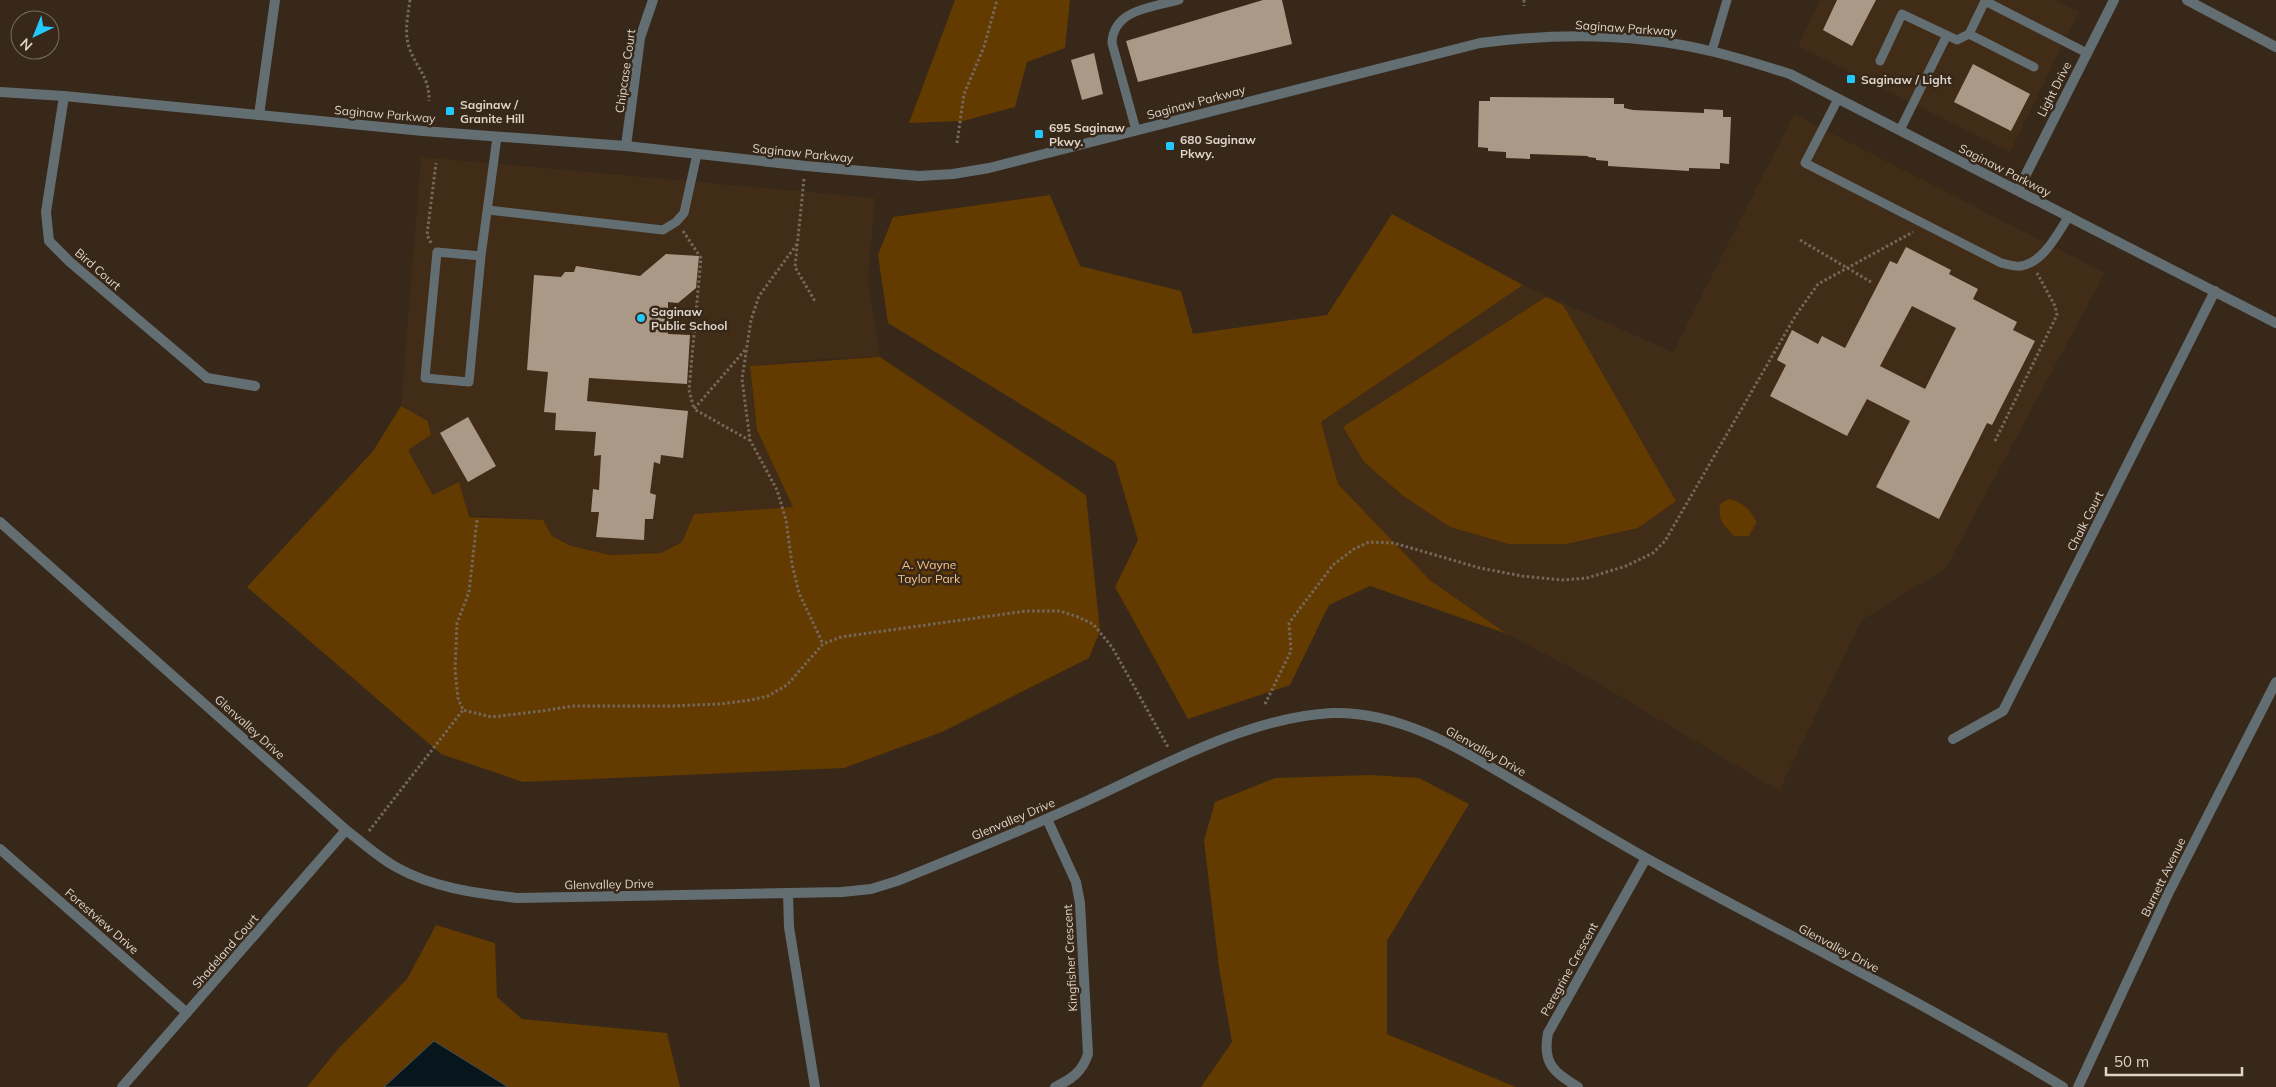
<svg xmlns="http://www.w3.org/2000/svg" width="2276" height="1087" font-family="Mulish,sans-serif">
	<rect width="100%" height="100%" fill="#372819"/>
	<!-- built -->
	<path fill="#402c17" d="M1820,0H2055L2079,12L2010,152L1798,46Z
		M1794,114L2105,273L1946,568L1862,620L1779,791L1584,675L1507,634L1430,580L1338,484L1321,422L1523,285L1673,352Z
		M421,157L875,198L868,280L880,357L805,360L750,366L757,430L793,507L694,514L682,542L661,553L610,555L571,547L552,536L488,516L469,517L434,495L408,450L431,435L429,421L401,406Z"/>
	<!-- green -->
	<path fill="#633a00" d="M955,0H1070L1065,48L1027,62L1015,107L963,121L909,123Z
		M1050,195L1080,266L1181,291L1193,334L1327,315L1392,214L1523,285L1321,422L1338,484L1430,580L1507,634L1370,586L1329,605L1290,685L1188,719L1115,587L1138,540L1115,462L888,323L878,255L893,217Z
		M1546,297L1563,305L1676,501L1638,528L1566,544H1509L1450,527L1402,495L1364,462L1343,427Z
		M880,357L1086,495L1100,631L1089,658L942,732L844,768L523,782L441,754L247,587L373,451L401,406L428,421L431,435L408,450L433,495L459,482L469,517L543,520L552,536L571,546L610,555L661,553L682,542L694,514L793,507L757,430L750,366Z
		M1729,499C1743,502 1750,510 1757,522L1749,536H1734C1724,526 1716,518 1721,503Z
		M1371,775L1419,778L1469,804L1387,941V1034L1516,1087H1201L1232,1042L1219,968L1204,840L1215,802L1275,778Z
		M436,925L495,943L497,997L522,1019L667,1033L680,1087H508L434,1041L384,1087H307L338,1049L407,979Z"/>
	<!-- water -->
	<path fill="#06161c" stroke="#474f50" d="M434,1041L508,1087H384Z"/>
	<!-- building -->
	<path fill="#ab9987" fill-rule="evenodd" d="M1263,0H1282L1292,44L1138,82L1126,41Z
		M1837,0H1876L1852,46L1823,30Z
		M1094,53L1103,94L1082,100L1071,60Z
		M1973,64L2030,94L2011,131L1954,102Z
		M1490,97L1614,98V104H1624V108L1633,110L1704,113V109L1723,110V117H1731L1729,164L1720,163V169L1689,168V171L1608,166V161L1596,160V158L1588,157V156L1530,154V159L1506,158V152L1488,151V148L1478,147L1479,101H1490Z
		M1906,247L1951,270L1949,274L1978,289L1973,299L2017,322L2013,330L2035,341L1992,425L1987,423L1939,519L1876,487L1910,421L1867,399L1847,436L1770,396L1786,365L1777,360L1792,330L1818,344L1822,336L1845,348L1890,261L1897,264ZM1912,306L1956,328L1925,389L1880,366Z
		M666,254L699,256L696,288L678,303L668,302V334L690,335L687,384L589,378L587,401L688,411L683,458L661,455L660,464L654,462L650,493L656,495L653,519H645L644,540L596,537L599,512H591L593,489L599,490L601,455L594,456L596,432L555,430L556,413L544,412L548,372L527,370L534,275L561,277L565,272H574L576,266L640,276Z
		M468,417L496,466L468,482L440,433Z"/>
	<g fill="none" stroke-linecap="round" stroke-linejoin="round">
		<!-- path -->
		<path stroke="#75685b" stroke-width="3" stroke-dasharray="2.5 2.5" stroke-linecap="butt" d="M410,0C408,15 404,32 409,47C416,68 430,77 429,101
			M1524,0V6
			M957,143L964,94L984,47L997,0
			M804,179L795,267L816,303
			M683,231L701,258L689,390L694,409
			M1800,240L1871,282
			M431,243L427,235L436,163
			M797,244L759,296L751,320L742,379L750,440L777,490L786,520L792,564L799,593L823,644
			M745,350L694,409L749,440
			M1995,441L2057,315L2055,306L2037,273
			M477,520L469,592L457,623L455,670L458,698L463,710L492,717L542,711L573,706H671L720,704L751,700L768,696L787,685L823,644L841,637L1026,611H1060L1078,617L1093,624L1112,647L1168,747
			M1265,704L1291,651L1289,623L1333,565L1354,549L1369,542L1394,543L1480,568L1522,576L1562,580L1587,578L1626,566L1653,553L1665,541L1796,315L1818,284L1913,232
			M369,831L463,710"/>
		<!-- service -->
		<path stroke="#636e73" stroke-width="9" d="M1969,34L2034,67
			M1712,51L1727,0
			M1880,61L1902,14L1957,40L1969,34L1985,1L2087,53
			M1838,99L1805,163L2001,263C2007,264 2015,267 2021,266C2044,262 2057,234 2069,216
			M1136,130L1112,43C1113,9 1154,7 1179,0
			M1900,130L1947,35
			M488,210L663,230L676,222L684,213L697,154
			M437,252L481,256L469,382L425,378Z
			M481,256L497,137"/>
		<!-- minor -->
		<path stroke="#636e73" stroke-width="10" d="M2187,0L2276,47
			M64,96L46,212L49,241L70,262L207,378L255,386
			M259,115L275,0
			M626,146L640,38L653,0
			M2018,190L2114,0
			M0,522L346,830C362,842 378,857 396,867C433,888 476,893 517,898L842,892L871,889L897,881C959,856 1021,831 1082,803C1158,768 1248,717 1332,713C1403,711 1465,752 1523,786C1570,813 1616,842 1664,868C1797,940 1934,1008 2063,1087
			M1953,739L2003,711L2215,291
			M1047,819L1076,882L1080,903L1088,1054C1082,1072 1072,1079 1055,1087
			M0,849L187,1013
			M788,893L789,927L815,1087
			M122,1087L346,830
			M1578,1087C1554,1073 1542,1063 1548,1033L1646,858"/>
		<!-- tertiary -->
		<path stroke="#636e73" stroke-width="10" d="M0,92L64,96L423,131L626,146L806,166L919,176L953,174L989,168L1480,43C1557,33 1635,33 1710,51C1737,57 1764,66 1790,74L2276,323
			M2078,1087L2169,892L2276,682"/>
	</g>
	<!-- markers -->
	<g fill="#21c9fd" stroke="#372819" stroke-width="2">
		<rect x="1846" y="74" width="10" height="10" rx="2.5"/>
		<rect x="445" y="106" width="10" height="10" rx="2.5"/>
		<rect x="1034" y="129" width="10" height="10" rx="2.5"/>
		<rect x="1165" y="141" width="10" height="10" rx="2.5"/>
		<circle cx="641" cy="318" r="5"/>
	</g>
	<g text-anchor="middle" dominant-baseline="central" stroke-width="5" stroke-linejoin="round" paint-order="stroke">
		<!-- street labels -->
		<g font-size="12" fill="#ded4ca" stroke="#372819">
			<text transform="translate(1626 28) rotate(4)">Saginaw Parkway</text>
			<text transform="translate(625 71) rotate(-82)">Chipcase Court</text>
			<text transform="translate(2054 89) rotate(-63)">Light Drive</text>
			<text transform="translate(1196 102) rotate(-15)">Saginaw Parkway</text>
			<text transform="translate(385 114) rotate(5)">Saginaw Parkway</text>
			<text transform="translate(803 153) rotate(6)">Saginaw Parkway</text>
			<text transform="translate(2005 170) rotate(27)">Saginaw Parkway</text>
			<text transform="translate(98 269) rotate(41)">Bird Court</text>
			<text transform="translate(2085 521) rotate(-63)">Chalk Court</text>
			<text transform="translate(250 727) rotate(42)">Glenvalley Drive</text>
			<text transform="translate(1486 751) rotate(29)">Glenvalley Drive</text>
			<text transform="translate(1013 819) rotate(-23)">Glenvalley Drive</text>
			<text transform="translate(2163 877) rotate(-64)">Burnett Avenue</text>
			<text transform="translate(609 884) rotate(-1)">Glenvalley Drive</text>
			<text transform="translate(102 921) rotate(41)">Forestview Drive</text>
			<text transform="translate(1839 948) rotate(28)">Glenvalley Drive</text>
			<text transform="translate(225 951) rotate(-49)">Shadeland Court</text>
			<text transform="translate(1070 958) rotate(-93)">Kingfisher Crescent</text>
			<text transform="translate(1569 969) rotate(-61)">Peregrine Crescent</text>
		</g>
		<!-- poi labels -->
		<g font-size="12" font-weight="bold" fill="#ded4ca" stroke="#372819" text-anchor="start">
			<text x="1861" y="79">Saginaw / Light</text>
			<text x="460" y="104">Saginaw /<tspan x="460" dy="14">Granite Hill</tspan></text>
			<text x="1049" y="127">695 Saginaw<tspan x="1049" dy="14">Pkwy.</tspan></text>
			<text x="1180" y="139">680 Saginaw<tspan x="1180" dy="14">Pkwy.</tspan></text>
			<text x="651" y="311">Saginaw<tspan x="651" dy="14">Public School</tspan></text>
		</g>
		<!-- park labels -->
		<g font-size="12" fill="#f9c38a" stroke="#372819">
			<text x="929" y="564">A. Wayne<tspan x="929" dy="14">Taylor Park</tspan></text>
		</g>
	</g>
	<!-- north arrow -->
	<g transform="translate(35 35) rotate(223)"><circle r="24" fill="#372819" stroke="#7a6d60"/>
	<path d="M0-4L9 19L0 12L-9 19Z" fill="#21c9fd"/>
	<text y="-8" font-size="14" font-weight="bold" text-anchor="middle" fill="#ded4ca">N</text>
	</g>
	<!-- scale -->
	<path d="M2106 1067v8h136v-8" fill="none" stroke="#ded4ca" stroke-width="2.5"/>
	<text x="2114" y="1067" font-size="15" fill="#ded4ca" stroke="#372819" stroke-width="4" paint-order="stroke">50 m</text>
</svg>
